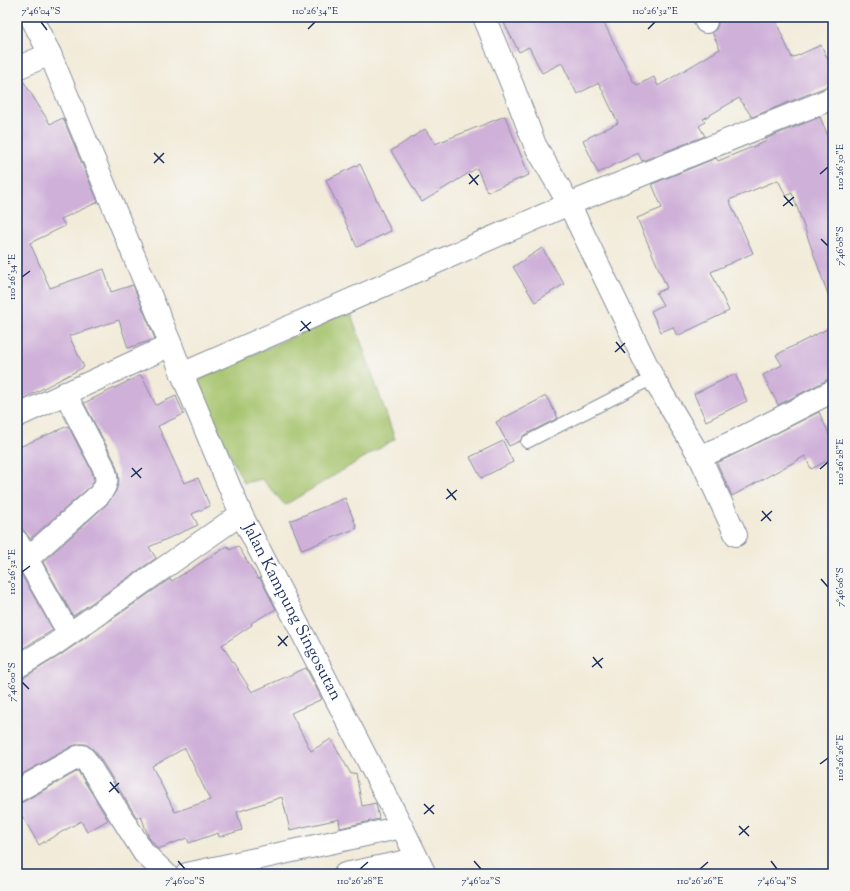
<svg xmlns="http://www.w3.org/2000/svg" width="850" height="891" font-family="'Sorts Mill Goudy',serif">
	<rect width="100%" height="100%" fill="#f6f6f2"/>
	<filter id="ink" filterUnits="userSpaceOnUse"><feTurbulence type="fractalNoise" baseFrequency=".025" numOctaves="2"/><feDisplacementMap in="SourceGraphic" scale="8" xChannelSelector="R" yChannelSelector="G"/><feConvolveMatrix kernelMatrix="1 2 1 2 8 2 1 2 1" color-interpolation-filters="sRGB"/></filter>
	<filter id="wash" filterUnits="userSpaceOnUse"><feTurbulence type="fractalNoise" baseFrequency=".012" numOctaves="4" result="noise"/><feDisplacementMap in="SourceGraphic" scale="16" xChannelSelector="R" yChannelSelector="G"/><feGaussianBlur stdDeviation="0.9" result="paint"/><feColorMatrix in="noise" values="0 0 0 0 0 0 0 0 0 0 0 0 0 0 0 0 0 1.4 0 .05"/><feComposite in="paint" operator="in"/></filter>
	<g filter="url(#wash)">
		<rect width="100%" height="100%" fill="#f2ebd9"/>
		<!-- green -->
		<path fill="#a4c26a" stroke="#607864" d="M350,311L395,439L285,505L262,479L244,483L194,381Z"/>
		<g id="blocks">
			<!-- building -->
			<path fill="#cfb0d9" fill-rule="evenodd" d="M501,17H601L634,83H636L637,85L654,77L658,86L720,49L712,32L716,29L718,24L717,17H774L792,58L821,45L833,70V86H828L752,117L739,98L703,119L705,122L699,126L705,136L642,161L638,153L598,173L583,140L618,123L599,83L577,94L562,63L542,73L529,47L519,52Z
				M22,79L50,124L63,118L98,202L61,219L65,226L30,243L50,288L104,269L111,292L133,285L155,339L128,348L119,320L69,336L84,367L17,402V80Z
				M505,116L529,175L487,192L477,168L422,202L391,151L425,129L435,144Z
				M820,117L828,136L833,134V299L830,300L792,193L786,196L778,180L729,200L753,253L711,272L729,311L677,336L673,327L661,332L651,311L663,305L656,293L667,288L637,218L662,208L652,184L716,158L718,161L767,141L765,139Z
				M360,164L391,231L357,247L326,180Z
				M542,248L564,284L535,302L513,267Z
				M833,326V379L827,380L778,405L763,375L782,365L776,355Z
				M735,374L747,401L706,421L694,394Z
				M141,375L156,405L176,396L184,414L158,426L184,483L198,478L210,506L192,514L198,525L149,547L156,558L73,616L43,562L108,503L116,491L119,481L118,472L114,460L84,403Z
				M546,396L558,418L524,435L520,441L509,446L496,422Z
				M819,412L833,443V458L811,469L805,456L732,496L717,463Z
				M68,426L92,471L94,480L91,486L30,539L17,520V448Z
				M503,441L513,462L481,478L470,457Z
				M345,498L357,528L302,550L290,521Z
				M228,546L230,550L238,546L258,579L260,578L276,609L251,623L252,625L222,645L252,692L306,668L322,699L291,713L311,751L331,739L351,774L356,773L362,806L376,803L379,819L340,828L339,819L290,830L282,797L237,812L242,830L219,837L218,833L189,843L187,838L158,849L149,838L141,816L137,818L96,752L86,744H79L72,746L17,777V679L23,678L59,656L170,579L172,581ZM185,748L210,800L175,812L152,766Z
				M17,570H19L53,630L17,652Z
				M78,771L108,820L87,832L81,821L39,845L17,807V803L23,802Z"/>
		</g>
	</g>
	<g filter="url(#ink)">
		<use href="#blocks" fill-opacity="0" stroke="#868d9c" stroke-width="1"/>
		<g fill="none" stroke-linecap="round" stroke-linejoin="round">
			<defs>
				<path id="service" d="M527,442L653,378"/>
				<g id="minor">
					<path id="s1" d="M31,17L50,54L171,345L182,374L241,514L402,827L425,874"/>
					<path d="M484,17L513,87L535,145L569,204L653,378L700,457L736,535"/>
					<path d="M704,17L706,22"/>
					<path d="M17,68L50,54"/>
					<path d="M182,374L569,204L833,98"/>
					<path d="M17,416L171,345"/>
					<path d="M700,457L737,440L833,391"/>
					<path d="M17,541L69,634"/>
					<path d="M27,559L100,494C108,483 108,479 103,466L65,393"/>
					<path d="M17,667L52,646L241,514"/>
					<path d="M17,791L78,757L82,756L85,759L144,853L166,874"/>
					<path d="M187,874L402,827"/>
					<path d="M345,874L417,859"/>
				</g>
			</defs>
			<!-- service casing -->
			<use href="#service" stroke="#868d9c" stroke-width="14"/>
			<!-- minor casing -->
			<use href="#minor" stroke="#868d9c" stroke-width="24"/>
			<!-- service -->
			<use href="#service" stroke="#fff" stroke-width="12"/>
			<!-- minor -->
			<use href="#minor" stroke="#fff" stroke-width="22"/>
		</g>
	</g>
	<!-- ticks -->
	<path fill="none" stroke="#1b2f5e" stroke-width="1.5" d="M41,22L47,30M308,29L315,22M648,29L655,22M154,153L164,163M154,163L164,153M469,174L478,185M820,174L828,167M469,184L479,175M784,196L793,206M783,206L794,197M821,239L828,246M22,277L30,271M301,321L310,331M300,331L311,322M616,342L625,353M615,352L625,343M132,468L141,478M820,469L828,462M131,477L142,468M447,489L456,500M446,499L457,490M762,511L771,521M761,521L772,511M22,572L30,566M821,579L828,587M278,636L287,646M278,646L288,636M593,657L602,668M592,667L603,658M22,682L29,689M820,764L828,758M110,782L119,793M109,792L119,783M424,804L434,814M424,814L434,805M739,826L749,836M739,835L749,826M178,861L185,869M474,861L481,869M771,861L777,869M360,869L368,862M700,869L708,862"/>
	<g text-anchor="middle" dominant-baseline="central" stroke-width="3" stroke-linejoin="round" paint-order="stroke">
		<!-- street labels -->
		<g font-size="17" fill="#1b2f5e" stroke="#f6f6f2">
			<text stroke="none"><textPath href="#s1" startOffset="650">Jalan Kampung Singosutan</textPath></text>
		</g>
	</g>
	<!-- margin -->
	<rect width="850" height="891" fill="none" stroke="#f6f6f2" stroke-width="44"/>
	<rect x="22" y="22" width="806" height="847" fill="none" stroke="#1b2f5e" stroke-width="1.5"/>
	<g font-size="10" text-anchor="middle" fill="#1b2f5e">
		<text x="41" y="14">7°46'04"S</text>
		<text x="315" y="14">110°26'34"E</text>
		<text x="655" y="14">110°26'32"E</text>
		<text transform="translate(839 167) rotate(-90)" y="4">110°26'30"E</text>
		<text transform="translate(839 246) rotate(-90)" y="4">7°46'08"S</text>
		<text transform="translate(11 277) rotate(-90)" y="4">110°26'34"E</text>
		<text transform="translate(839 462) rotate(-90)" y="4">110°26'28"E</text>
		<text transform="translate(11 572) rotate(-90)" y="4">110°26'32"E</text>
		<text transform="translate(839 587) rotate(-90)" y="4">7°46'06"S</text>
		<text transform="translate(11 682) rotate(-90)" y="4">7°46'00"S</text>
		<text transform="translate(839 758) rotate(-90)" y="4">110°26'26"E</text>
		<text x="185" y="884">7°46'00"S</text>
		<text x="360" y="884">110°26'28"E</text>
		<text x="481" y="884">7°46'02"S</text>
		<text x="700" y="884">110°26'26"E</text>
		<text x="777" y="884">7°46'04"S</text>
	</g>
</svg>
